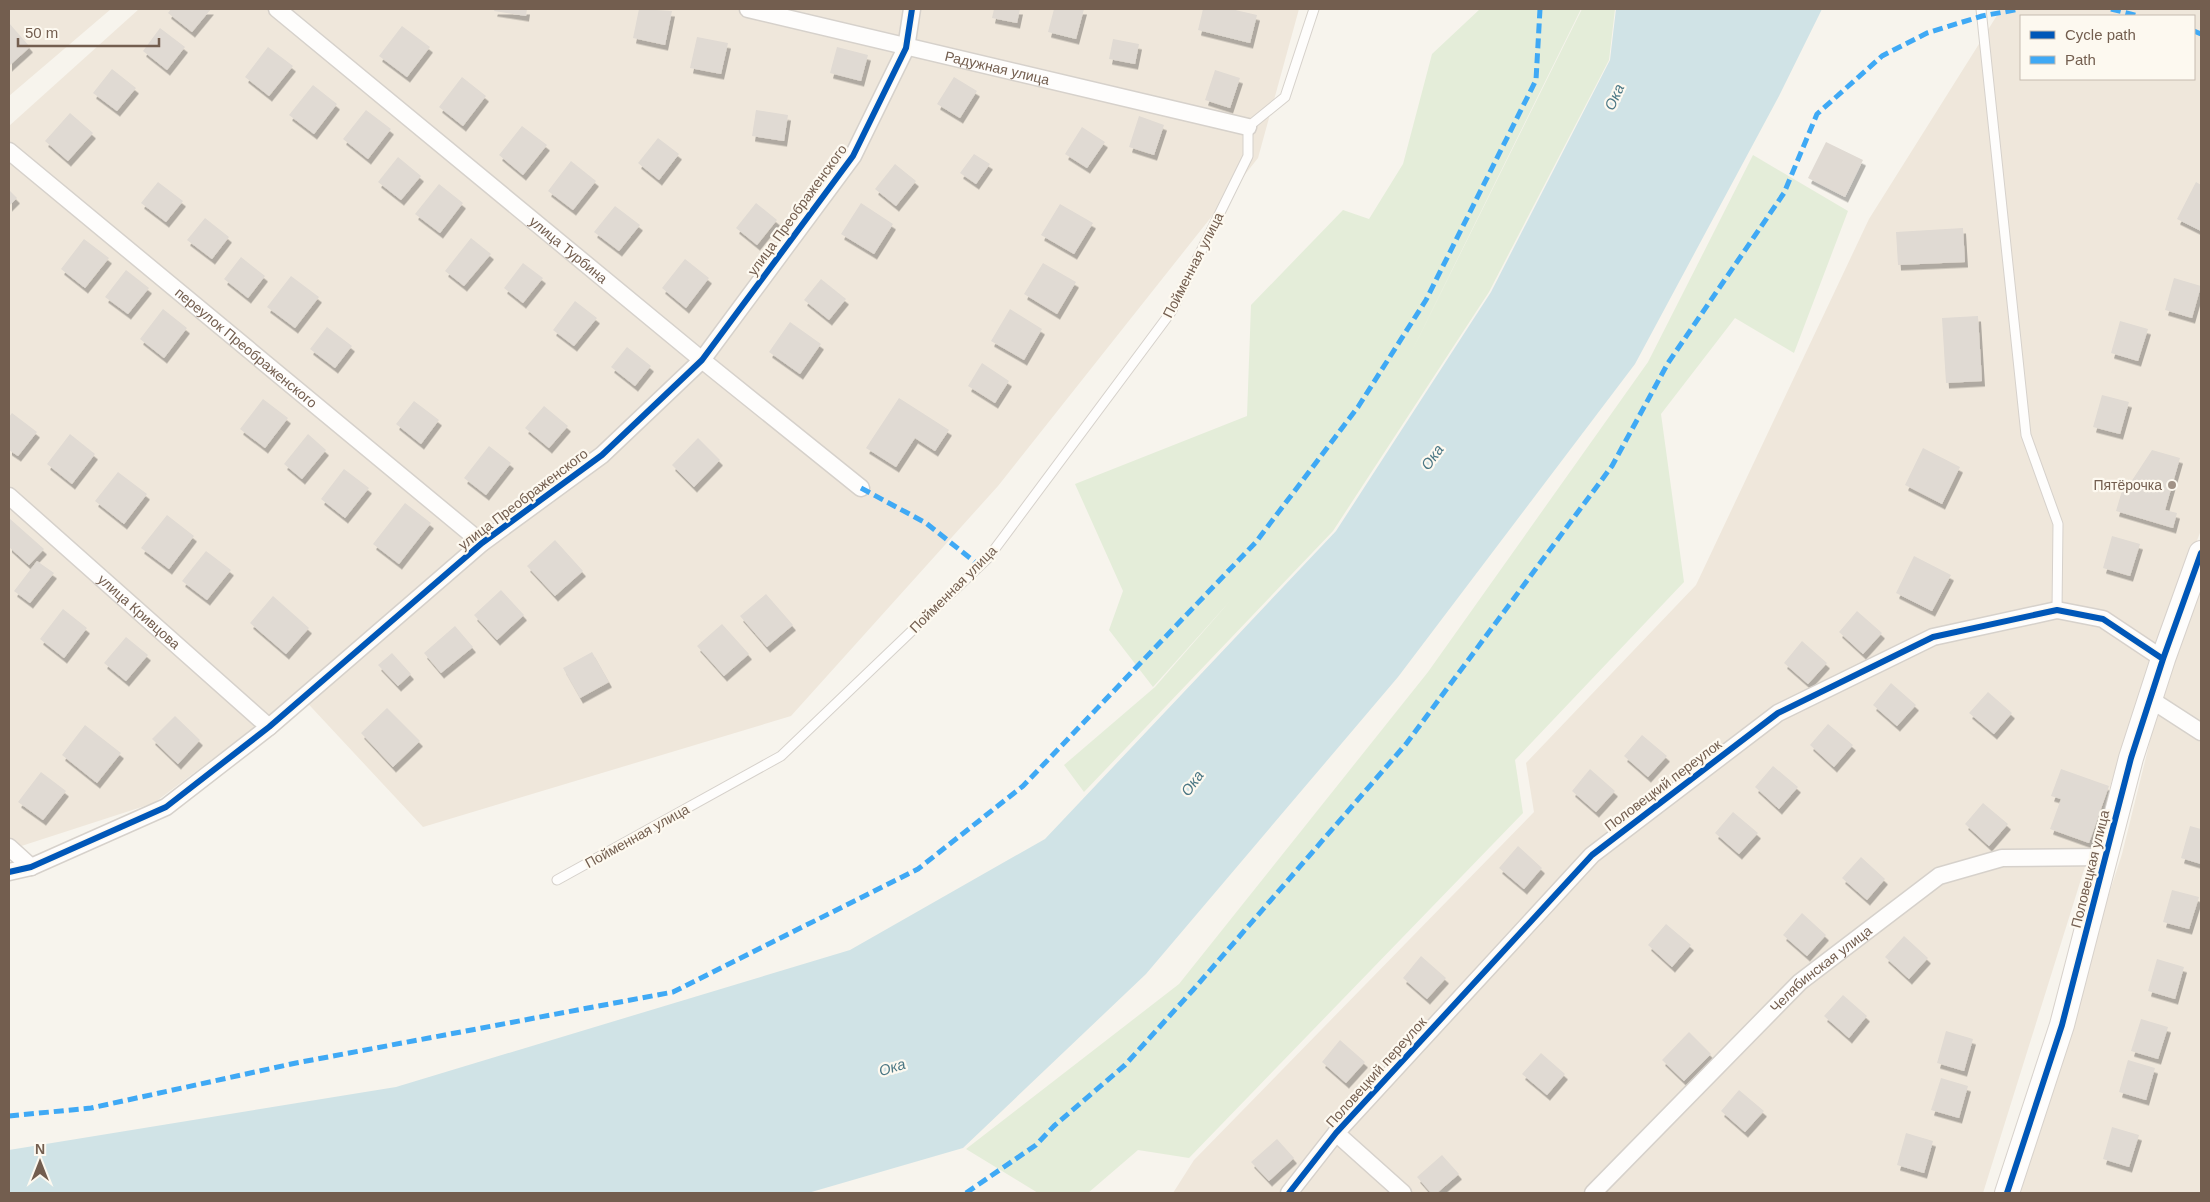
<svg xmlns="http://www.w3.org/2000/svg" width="2210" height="1202" font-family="Helvetica,sans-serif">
	<defs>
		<filter id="shadow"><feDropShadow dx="3" dy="5.5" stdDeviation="0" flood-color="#0004"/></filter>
	</defs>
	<rect width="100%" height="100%" fill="#f7f4ed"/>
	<!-- residential -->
	<path fill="#efe7db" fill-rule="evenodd" d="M9,9H111L9,96Z
		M139,9H1299L1258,158L998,486L791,716L423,827L299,694L154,803L9,850V126Z
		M2001,9H2201V530L2137,700L1983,1193H1173L1194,1160L1534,812L1526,763L1696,585L1869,219ZM2021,16H2194V79H2021Z
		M2201,578V1193H2012L2122,854L2170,660Z"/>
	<!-- green -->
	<path fill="#e4edd9" d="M1480,9H1581L1406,363L1582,9H1615L1609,60L1489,292L1333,531L1084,792L1064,765L1155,687L1230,601L1153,687L1109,630L1123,591L1075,484L1247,416L1251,305L1343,210L1369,219L1403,164L1432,54Z
		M1753,155L1848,211L1794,353L1735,318L1661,414L1684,582L1515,760L1523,813L1189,1158L1138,1150L1088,1193H1038L966,1149L1179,984L1428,672L1648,362Z"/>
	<!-- water -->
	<path fill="#d0e3e6" d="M1616,9H1822L1779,96L1635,364L1398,677L1146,974L963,1148L808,1193H9V1150L396,1087L850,950L1045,839L1336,531L1491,292L1610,60Z"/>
	<!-- building -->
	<path fill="#e0dad3" filter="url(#shadow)" d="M171,9H211L192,32L168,13Z
		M495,9H527L526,16L494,11Z
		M639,9L672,11L665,45L633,38Z
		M994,9H1020L1017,23L992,18Z
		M1054,9H1084L1076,39L1048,32Z
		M1203,9H1231L1257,15L1250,43L1198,30Z
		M9,23L30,47L9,66Z
		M402,26L430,47L407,77L379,56Z
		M160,28L185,47L167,70L143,51Z
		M697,37L728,43L721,74L690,68Z
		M1113,39L1139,44L1135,64L1109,59Z
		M268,47L293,66L269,96L245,77Z
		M837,47L868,55L861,81L830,73Z
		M112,69L136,88L117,111L93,93Z
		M1215,70L1240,78L1230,108L1205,100Z
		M462,77L486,96L463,126L439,107Z
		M954,77L977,91L960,118L937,104Z
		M313,85L337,104L314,134L289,115Z
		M366,110L391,129L368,159L343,139Z
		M756,110L788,115L784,141L752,136Z
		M70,113L93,133L68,161L45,141Z
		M1139,116L1164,125L1154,155L1129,147Z
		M522,126L547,145L523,175L499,155Z
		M1082,127L1105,142L1087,168L1065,154Z
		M658,138L679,154L659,180L638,163Z
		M1826,142L1863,160L1845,197L1808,178Z
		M974,154L990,164L976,184L960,173Z
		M398,157L421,176L401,200L378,182Z
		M571,161L596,181L573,210L548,191Z
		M895,164L916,181L896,206L875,189Z
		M158,182L183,201L166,222L141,203Z
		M2196,182L2201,185V231L2177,219Z
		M439,184L463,203L440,233L415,214Z
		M9,190L17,198L9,206Z
		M756,203L777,220L757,245L736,228Z
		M861,203L893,224L874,254L841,234Z
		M1060,204L1093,223L1074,254L1041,235Z
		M615,206L640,225L619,251L594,232Z
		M205,218L229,237L212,259L187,240Z
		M1963,228L1965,262L1898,265L1896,232Z
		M471,238L491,254L464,286L445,271Z
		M84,239L109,258L85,288L61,269Z
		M241,257L265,276L248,298L224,279Z
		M685,259L709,278L686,308L662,288Z
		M523,263L543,278L523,303L504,288Z
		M1043,263L1076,282L1057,314L1024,294Z
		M126,270L149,288L128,314L105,297Z
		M291,276L319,297L295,328L267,307Z
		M2174,278L2201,286L2192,318L2165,310Z
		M821,279L846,299L829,320L804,300Z
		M575,301L597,318L574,346L553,330Z
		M163,309L187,328L164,358L140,339Z
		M1010,309L1042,329L1024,360L991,341Z
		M1978,316L1982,381L1946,383L1942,318Z
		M2120,321L2148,329L2138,361L2111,353Z
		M790,322L821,344L800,374L769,352Z
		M327,327L352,346L335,368L310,349Z
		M627,347L651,366L635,386L611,367Z
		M982,363L1009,381L995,403L968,386Z
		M2102,395L2129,402L2120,434L2093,427Z
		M899,398L949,430L935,451L915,438L896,467L866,448Z
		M263,399L288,418L265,448L240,429Z
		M414,401L439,420L421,444L396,424Z
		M544,406L568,426L549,448L525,428Z
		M12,413L37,432L18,456L9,450V417Z
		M70,434L95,454L72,484L47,464Z
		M308,434L326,450L302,479L284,464Z
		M698,438L720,460L694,487L672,465Z
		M489,446L511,463L486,495L464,478Z
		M1923,448L1960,467L1942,504L1905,485Z
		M2152,450L2180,458L2165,510L2177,513L2173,528L2116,511L2124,484L2129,485Z
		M344,469L369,488L345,518L321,499Z
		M118,472L147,494L124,524L95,501Z
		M405,503L431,523L399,564L373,544Z
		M167,515L194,536L169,569L141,548Z
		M9,518L44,549L29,565L9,547Z
		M2112,536L2140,544L2130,576L2103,568Z
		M555,540L583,571L555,596L527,566Z
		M206,551L231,570L207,600L182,581Z
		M1914,556L1951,575L1932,611L1896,593Z
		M37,561L54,573L30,603L14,591Z
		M501,590L524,615L497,640L474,615Z
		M766,594L793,625L767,647L740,616Z
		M273,596L309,628L286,654L250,623Z
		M63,609L87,628L64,658L40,639Z
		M1857,611L1882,633L1863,654L1839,632Z
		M722,624L749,654L724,676L697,646Z
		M455,626L473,647L441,673L424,653Z
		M126,637L148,655L126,681L104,663Z
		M1802,641L1827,663L1808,684L1784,663Z
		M592,652L609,682L580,698L563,668Z
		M392,653L411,674L398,686L378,665Z
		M1891,683L1916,705L1897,726L1873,705Z
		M1988,692L2012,713L1994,734L1969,713Z
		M387,708L420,741L393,767L361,733Z
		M175,716L200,740L178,764L152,739Z
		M1828,724L1853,745L1834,767L1810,745Z
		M85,725L121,753L97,783L62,755Z
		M1642,735L1667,756L1648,777L1624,756Z
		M1773,766L1798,787L1779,809L1755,787Z
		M1590,769L1615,791L1596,812L1572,791Z
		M2061,769L2109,786L2089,843L2050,829L2061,799L2051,796Z
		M41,772L66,791L43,820L18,802Z
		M1983,803L2008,824L1989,846L1965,824Z
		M1733,812L1758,833L1739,854L1715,833Z
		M2190,826L2201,829V864L2181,858Z
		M1518,846L1542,868L1524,889L1499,868Z
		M1861,857L1885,879L1867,900L1842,878Z
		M2172,890L2199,897L2189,929L2163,922Z
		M1802,913L1826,935L1807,956L1783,935Z
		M1666,924L1691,945L1672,967L1648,945Z
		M1904,936L1928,958L1909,979L1885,957Z
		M1421,956L1446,978L1427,999L1403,978Z
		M2157,959L2184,967L2175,999L2148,991Z
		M1843,995L1867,1016L1849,1038L1824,1016Z
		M2141,1019L2168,1027L2158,1059L2131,1051Z
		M1946,1031L1973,1039L1964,1071L1937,1063Z
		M1689,1032L1711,1054L1684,1081L1662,1060Z
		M1340,1040L1365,1062L1346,1083L1322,1062Z
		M1541,1053L1565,1074L1547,1095L1522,1074Z
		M2128,1060L2155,1068L2146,1100L2119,1092Z
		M1941,1078L1968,1086L1959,1118L1931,1110Z
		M1739,1090L1764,1111L1745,1132L1721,1111Z
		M2112,1127L2139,1135L2129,1167L2103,1159Z
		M1906,1133L1933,1141L1924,1173L1897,1165Z
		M1277,1139L1294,1158L1269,1181L1251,1162Z
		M1442,1155L1459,1174L1437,1193H1431L1417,1177Z"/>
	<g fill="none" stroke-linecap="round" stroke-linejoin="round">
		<defs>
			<path id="lane" d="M1981,9L2026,435L2058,524L2057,610
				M557,880L781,756L988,558L1171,312L1248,156V127L1285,97L1314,9"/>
			<g id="street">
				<path id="s1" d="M277,9L702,360L861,488"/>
				<path id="s2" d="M748,9L1248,127"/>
				<path id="s3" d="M9,151L482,543"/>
				<path id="s4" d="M9,496L269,727"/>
				<path d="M2150,699L2201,732"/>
				<path d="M9,847L31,867"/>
				<path d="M9,872L31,867L166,807L269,727L482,543L602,455L702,360L853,156L906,48L912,9"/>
				<path d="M1336,1133L1403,1193"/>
				<path d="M1289,1193L1336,1133L1592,855L1778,713L1933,637L2057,610L2103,619L2163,659"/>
				<path id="s5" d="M1593,1193L1800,982L1939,876L2002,858L2106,857"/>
			</g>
			<path id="secondary" d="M2007,1193L2062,1025L2131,758L2163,659L2201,553"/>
		</defs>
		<!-- lane casing -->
		<use href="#lane" stroke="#d6d1cb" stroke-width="11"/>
		<!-- street casing -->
		<use href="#street" stroke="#d6d1cb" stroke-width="19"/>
		<!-- secondary casing -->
		<use href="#secondary" stroke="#d7d1cb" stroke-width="26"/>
		<!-- lane -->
		<use href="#lane" stroke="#fefdfc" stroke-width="9"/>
		<!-- street -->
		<use href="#street" stroke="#fefdfc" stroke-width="16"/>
		<!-- secondary -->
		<use href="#secondary" stroke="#fefdfc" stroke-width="24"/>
		<!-- quiet -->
		<path stroke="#3fa9f5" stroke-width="5" stroke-dasharray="10 5" stroke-linecap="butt" d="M2111,9L2139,16
			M2194,31L2201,34
			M861,488L926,523L980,566
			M9,1116L91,1108L296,1063L673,992L918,869L1023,786L1256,542L1358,407L1426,300L1536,80L1540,9
			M966,1193L1036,1145L1054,1126L1125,1065L1193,990L1406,744L1612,466L1668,363L1784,193L1817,114L1882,56L1927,33L1982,16L2020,9"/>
		<defs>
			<path id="cycleway" d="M9,872L31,867L166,807L269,727L482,543L602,455L702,360L853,156L906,48L912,9
				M1289,1193L1336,1133L1592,855L1778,713L1933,637L2057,610L2103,619L2163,659
				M2007,1193L2062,1025L2131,758L2163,659L2201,553"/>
		</defs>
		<!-- cycleway casing -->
		<use href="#cycleway" stroke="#fdf9f0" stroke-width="9"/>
		<!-- cycleway -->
		<use href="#cycleway" stroke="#0057b8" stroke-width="6"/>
	</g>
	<!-- markers -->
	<circle fill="#a19286" stroke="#fdf9f0" stroke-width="2" cx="2172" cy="485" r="5"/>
	<g text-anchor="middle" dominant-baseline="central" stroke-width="4.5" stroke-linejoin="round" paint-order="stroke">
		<!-- street labels -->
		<g font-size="14" fill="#735e4f" stroke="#fdf9f0">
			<text stroke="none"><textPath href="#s2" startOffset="256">Радужная улица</textPath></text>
			<text transform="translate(797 210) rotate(-54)">улица Преображенского</text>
			<text stroke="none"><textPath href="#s1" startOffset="378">улица Турбина</textPath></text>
			<text transform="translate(1193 265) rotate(-63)">Пойменная улица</text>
			<text stroke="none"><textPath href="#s3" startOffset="308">переулок Преображенского</textPath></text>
			<text transform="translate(523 499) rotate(-37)">улица Преображенского</text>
			<text transform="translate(953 589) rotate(-45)">Пойменная улица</text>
			<text stroke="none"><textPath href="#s4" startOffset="174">улица Кривцова</textPath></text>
			<text transform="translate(1663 785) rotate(-37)">Половецкий переулок</text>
			<text transform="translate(637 836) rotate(-29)">Пойменная улица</text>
			<text transform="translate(2090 869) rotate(-76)">Половецкая улица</text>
			<text stroke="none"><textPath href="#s5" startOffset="320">Челябинская улица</textPath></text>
			<text transform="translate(1376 1072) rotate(-48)">Половецкий переулок</text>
		</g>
		<!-- poi labels -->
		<g font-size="14" fill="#735e4f" stroke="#fdf9f0" text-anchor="end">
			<text x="2162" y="485">Пятёрочка</text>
		</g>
		<!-- water labels -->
		<g font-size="15" font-style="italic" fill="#4b7784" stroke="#fdf9f0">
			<text transform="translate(1614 97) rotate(-66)">Ока</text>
			<text transform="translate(1432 457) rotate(-54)">Ока</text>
			<text transform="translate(1192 783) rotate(-54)">Ока</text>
			<text transform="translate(892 1067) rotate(-17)">Ока</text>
		</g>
	</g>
	<!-- border -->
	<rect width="2210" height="1202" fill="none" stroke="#735e4f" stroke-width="20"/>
	<!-- legend -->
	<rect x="2020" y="15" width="175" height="65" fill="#fdf9f0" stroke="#c6bbb0"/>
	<rect x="2030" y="31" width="25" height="8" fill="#0057b8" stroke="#c6bbb0"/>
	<text x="2065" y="40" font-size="15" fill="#735e4f">Cycle path</text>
	<rect x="2030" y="56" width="25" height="8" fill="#3fa9f5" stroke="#c6bbb0"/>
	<text x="2065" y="65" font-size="15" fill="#735e4f">Path</text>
	<!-- north arrow -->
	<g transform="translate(40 1162)" stroke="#fdf9f0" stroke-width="4" paint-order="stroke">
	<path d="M0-4L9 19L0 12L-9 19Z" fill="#735e4f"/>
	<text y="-8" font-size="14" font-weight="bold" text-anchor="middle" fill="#735e4f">N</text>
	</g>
	<!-- scale -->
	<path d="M18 38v8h141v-8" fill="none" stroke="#735e4f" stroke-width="2.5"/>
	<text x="25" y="38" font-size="15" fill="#735e4f" stroke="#fdf9f0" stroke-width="4" paint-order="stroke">50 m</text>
</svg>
